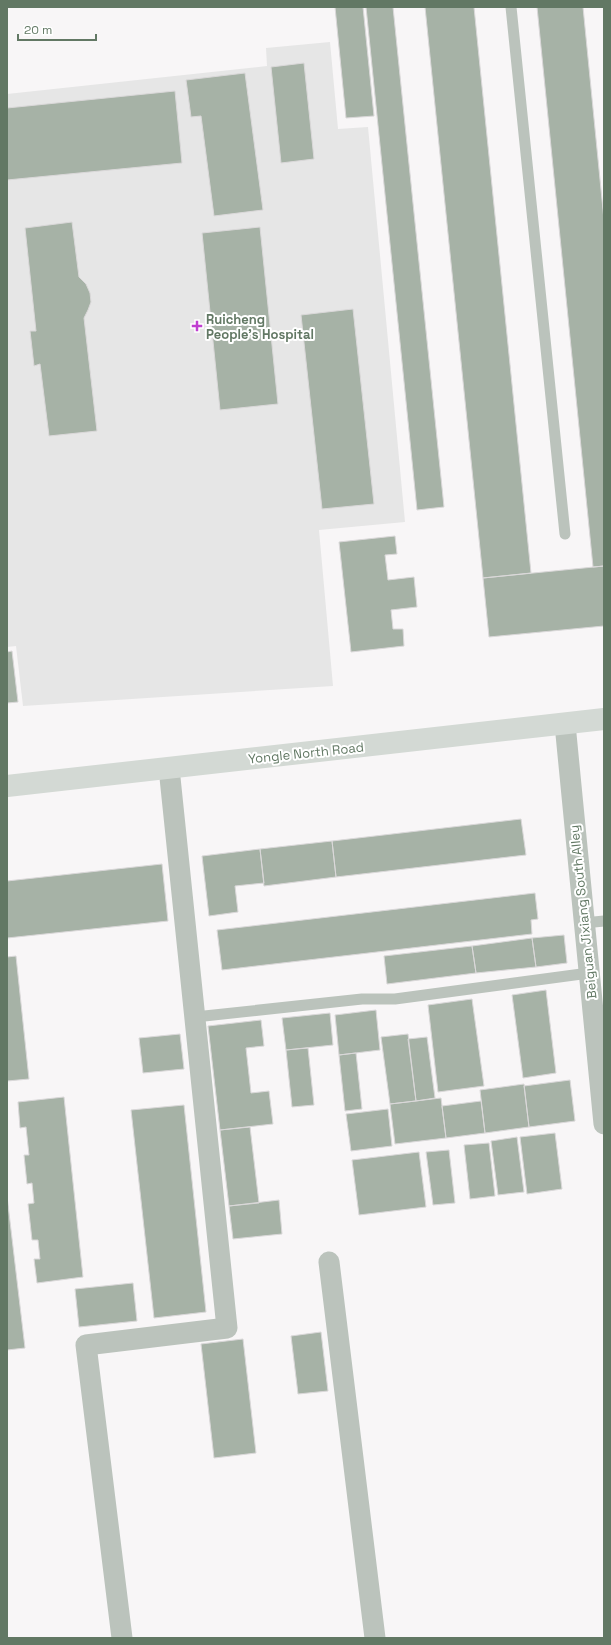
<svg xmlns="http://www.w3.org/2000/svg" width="611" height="1645" font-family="'Space Grotesk',sans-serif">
	<rect width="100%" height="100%" fill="#f8f6f7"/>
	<!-- built -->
	<path fill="#e6e6e6" d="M330,42L338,129L368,127L405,522L319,530L333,686L23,706L16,646L7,647V94L267,66L266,48Z"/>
	<!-- building -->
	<path fill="#a6b2a6" stroke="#dad8d9" d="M335,7H363L374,116L346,118Z
		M366,7H393L444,507L417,510Z
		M425,7H474L531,573L483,578Z
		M537,7H583L604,220V566L593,567Z
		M304,63L314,159L281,163L271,67Z
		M245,73L263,210L214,216L201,116L191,117L186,80Z
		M175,91L182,163L7,180V108Z
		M72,222L79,277L86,284L90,293L91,302L88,310L84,318L97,431L49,436L40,364L34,366L30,331H36L25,228Z
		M260,227L278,404L220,410L202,233Z
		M353,309L374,504L322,509L301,315Z
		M395,536L397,554L385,555L388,580L414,577L417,607L391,610L393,629H403L404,646L351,652L339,542Z
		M604,566V626L489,637L483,578Z
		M12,651L18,702L7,703V652Z
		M521,819L526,855L336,877L332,841Z
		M332,841L336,877L264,886L260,849Z
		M260,849L264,883L235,886L238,912L209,916L202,856Z
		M162,864L168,921L7,938V881Z
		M535,893L538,919L531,920L532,934L222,970L217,930Z
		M564,935L567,963L536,967L532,938Z
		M532,938L536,967L476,973L472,946Z
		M472,946L476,973L387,984L384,956Z
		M16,956L29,1079L7,1081V957Z
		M546,990L556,1073L523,1078L512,995Z
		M472,999L484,1086L438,1092L428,1005Z
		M376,1010L380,1050L339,1055L335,1015Z
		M330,1013L333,1045L286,1050L282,1018Z
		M261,1020L264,1046L246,1048L251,1093L269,1091L273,1124L220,1130L208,1026Z
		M180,1034L184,1069L143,1073L139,1038Z
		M408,1034L416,1101L390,1104L381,1037Z
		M427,1037L435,1098L416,1101L408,1039Z
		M308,1048L314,1105L292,1107L286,1050Z
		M356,1053L362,1109L345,1111L339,1055Z
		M570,1080L575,1121L529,1127L524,1086Z
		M524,1084L529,1127L485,1133L480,1090Z
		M64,1097L83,1277L37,1283L34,1259H40L38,1240H32L28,1204L34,1203L32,1183L27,1184L24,1155H29L26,1127L20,1128L18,1102Z
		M441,1098L446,1138L395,1144L390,1104Z
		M481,1101L485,1133L446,1138L442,1106Z
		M184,1105L206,1312L154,1318L131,1110Z
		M388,1109L392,1146L351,1151L346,1114Z
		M250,1127L259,1203L229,1206L220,1130Z
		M555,1133L562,1189L527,1194L520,1137Z
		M517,1137L524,1192L498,1195L491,1141Z
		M489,1143L495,1196L470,1199L464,1145Z
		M449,1150L455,1203L433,1205L426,1152Z
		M419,1152L426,1207L359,1215L352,1160Z
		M7,1196L25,1348L7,1350Z
		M279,1200L282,1234L233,1239L229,1206Z
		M133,1283L137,1321L79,1327L75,1289Z
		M321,1332L328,1391L298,1394L291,1336Z
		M243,1339L256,1453L214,1458L201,1344Z"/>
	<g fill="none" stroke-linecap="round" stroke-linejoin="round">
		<!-- lane -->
		<path stroke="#bbc3bc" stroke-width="11" d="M511,7L565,534
			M584,923L604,921
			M195,1017L362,999H395L589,973"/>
		<!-- street -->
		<path stroke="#bbc3bc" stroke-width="21" d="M565,724L604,1124
			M329,1262L375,1638
			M122,1638L86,1345L227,1328L169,768"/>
		<!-- secondary -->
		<path stroke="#d3d9d4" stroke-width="22" d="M7,786L604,719"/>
	</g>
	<!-- markers -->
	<path fill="#c03fd0" stroke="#fff" stroke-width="1.5" d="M195 320h4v4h4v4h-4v4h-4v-4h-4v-4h4z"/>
	<g text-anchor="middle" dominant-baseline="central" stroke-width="4" stroke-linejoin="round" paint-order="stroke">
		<!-- poi labels -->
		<g font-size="13" font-weight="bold" fill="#627864" stroke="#fff" text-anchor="start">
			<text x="206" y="319">Ruicheng<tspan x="206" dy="15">People's Hospital</tspan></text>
		</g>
		<!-- street labels -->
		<g font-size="13" fill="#627864" stroke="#fff">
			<text transform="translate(306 753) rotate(-6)">Yongle North Road</text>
			<text transform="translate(583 912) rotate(-96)">Beiguan Jixiang South Alley</text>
		</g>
	</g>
	<!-- border -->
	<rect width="611" height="1645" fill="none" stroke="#627864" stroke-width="16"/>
	<!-- scale -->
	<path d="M18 34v6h78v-6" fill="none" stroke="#627864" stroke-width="2"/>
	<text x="24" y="34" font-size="12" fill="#627864" stroke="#ffffff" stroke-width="3" paint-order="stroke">20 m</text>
</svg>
